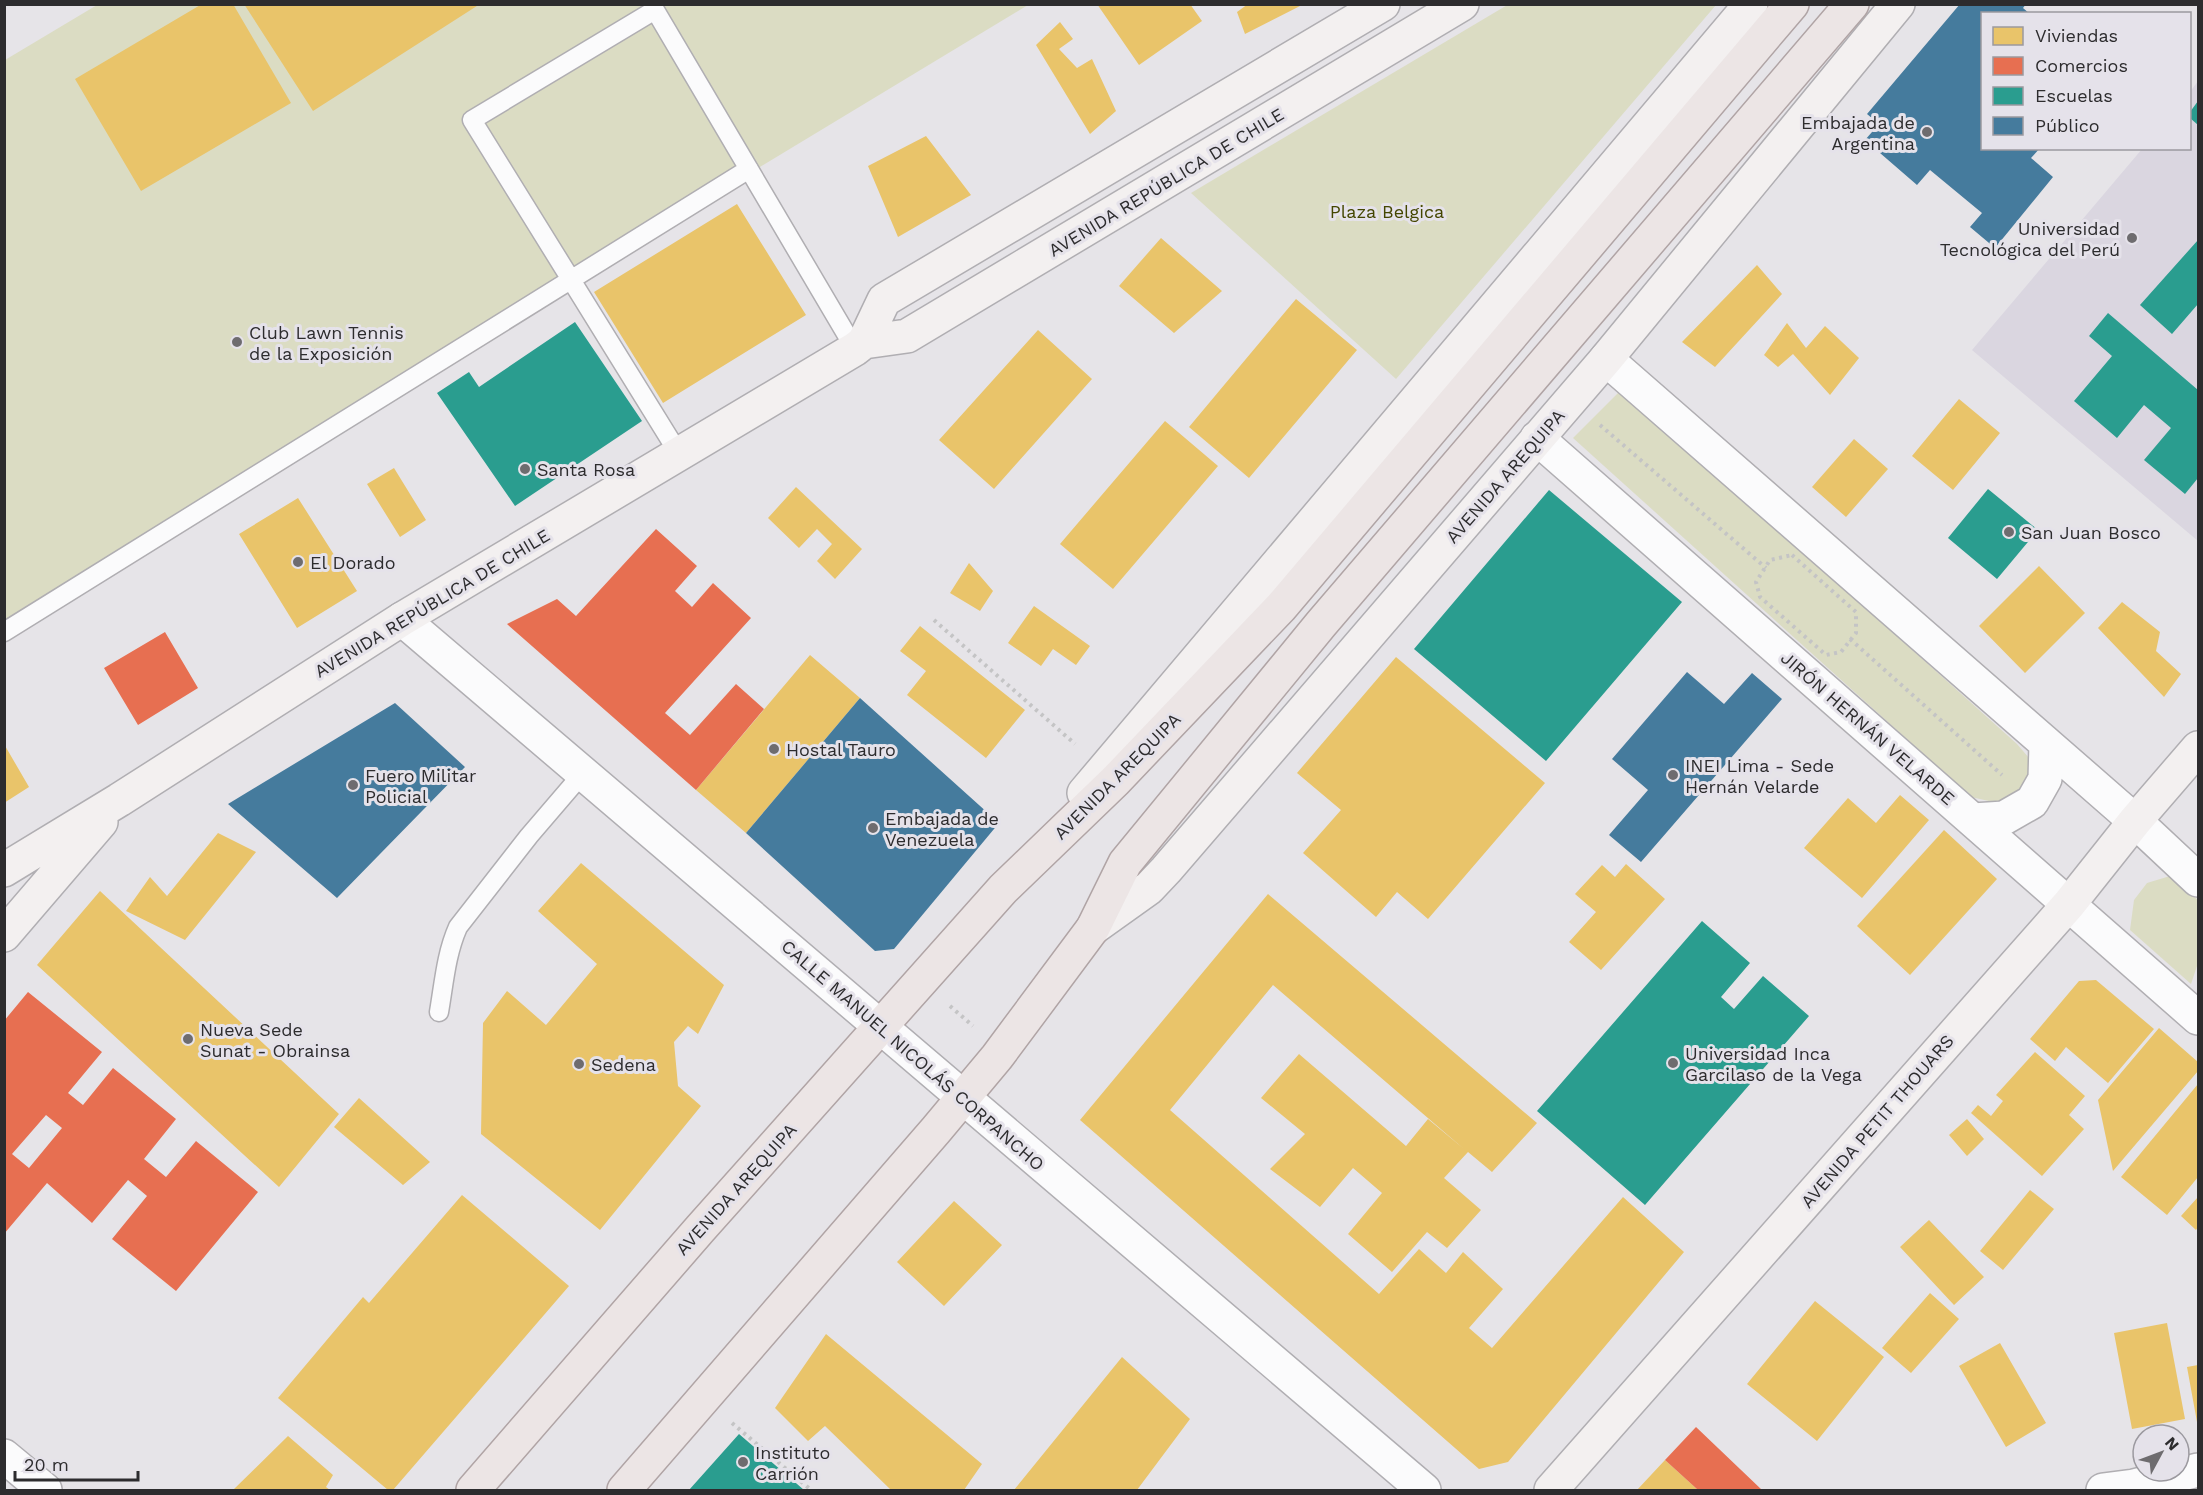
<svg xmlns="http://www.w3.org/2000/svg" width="2203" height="1495" font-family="'Work Sans',sans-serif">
	<rect width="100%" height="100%" fill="#e6e4e8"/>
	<!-- built -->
	<path fill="#dad6e0" d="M2198,81V541L1972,350L2142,149L2190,148V92Z"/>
	<!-- green -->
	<path fill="#dbdcc3" d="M1509,4L1716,5L1396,379L1191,193Z
		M97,5H1028L5,623V60Z
		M1622,389L2017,744L2036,766L2027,789L2002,804L1971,797L1573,438Z
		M2170,876L2198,900V963L2191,984L2130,930L2134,900L2147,883Z"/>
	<!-- homes -->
	<path fill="#e9c46a" d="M202,4H233L291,103L141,191L75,79Z
		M244,4H480L313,111Z
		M1097,4H1190L1202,21L1139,65Z
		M1248,4H1304L1245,34L1237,12Z
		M1060,22L1073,39L1059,49L1077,68L1092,59L1116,111L1090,134L1036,45Z
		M926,136L971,195L898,237L868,166Z
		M737,204L806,315L663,403L594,292Z
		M1161,238L1222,291L1174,333L1119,286Z
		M1757,265L1782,294L1715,367L1682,342Z
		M1296,299L1357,350L1249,478L1189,427Z
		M1787,323L1806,348L1825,326L1859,358L1830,395L1793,354L1778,367L1764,355Z
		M1038,330L1092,379L994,489L939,440Z
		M1959,399L2000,433L1953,490L1912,456Z
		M1165,421L1218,466L1113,589L1060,544Z
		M1854,439L1888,469L1846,517L1812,487Z
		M394,468L426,520L400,537L367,484Z
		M796,487L862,549L835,579L817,561L832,544L817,529L799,548L768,518Z
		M298,498L357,591L297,628L239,534Z
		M969,563L993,591L980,611L950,593Z
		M2039,566L2085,613L2025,673L1979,626Z
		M2122,602L2160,632L2156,651L2181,674L2164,697L2098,628Z
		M1034,606L1090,646L1076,665L1053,649L1041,666L1008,643Z
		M920,626L1025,710L986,758L907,695L926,671L900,651Z
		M810,655L860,698L746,833L696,790Z
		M1396,657L1545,783L1428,919L1397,892L1376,917L1303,853L1341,810L1297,773Z
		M4,744L29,787L4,803Z
		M1900,795L1929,820L1862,898L1804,848L1848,798L1876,823Z
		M1944,830L1997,879L1910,975L1857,926Z
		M218,833L256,852L185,940L126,911L150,877L167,896Z
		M581,863L724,985L698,1034L688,1026L674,1042L678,1086L701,1106L600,1230L481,1134L483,1023L507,991L546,1025L597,964L538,911Z
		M1626,864L1665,899L1601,970L1569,942L1596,912L1575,894L1602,865L1615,877Z
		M100,891L339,1114L279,1187L37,965Z
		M1268,894L1537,1123L1492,1172L1468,1152L1444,1178L1481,1210L1447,1248L1427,1232L1392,1272L1348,1234L1382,1193L1353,1168L1320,1207L1270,1169L1305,1134L1261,1098L1299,1054L1406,1146L1428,1119L1464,1149L1273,985L1170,1110L1379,1294L1419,1249L1446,1273L1463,1252L1503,1289L1469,1328L1492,1348L1623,1197L1684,1252L1508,1462L1479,1469L1080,1120Z
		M2096,980L2154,1029L2108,1083L2066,1047L2055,1061L2030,1039L2079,981Z
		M2159,1028L2198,1062V1071L2113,1171L2098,1100Z
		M2035,1052L2085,1096L2069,1115L2084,1129L2042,1176L1971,1113L1978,1105L1991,1116L2003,1101L1996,1095Z
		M2198,1084V1177L2167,1215L2121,1177Z
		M359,1098L430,1162L403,1185L334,1127Z
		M1967,1119L1984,1139L1967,1156L1949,1135Z
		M2030,1190L2054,1209L2003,1270L1980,1251Z
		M462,1195L569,1286L393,1490H388L278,1398L363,1297L369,1303Z
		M2198,1197V1227L2196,1230L2181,1216Z
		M954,1201L1002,1245L944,1306L897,1262Z
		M1929,1220L1984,1277L1954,1305L1900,1247Z
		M1930,1293L1959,1319L1911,1373L1882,1348Z
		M1815,1301L1884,1357L1817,1441L1747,1384Z
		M2167,1323L2185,1419L2132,1429L2114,1333Z
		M826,1334L982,1464L964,1490H891L825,1426L808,1441L775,1408Z
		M2000,1343L2046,1423L2006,1447L1959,1366Z
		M1122,1357L1190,1419L1137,1490H1014Z
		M2198,1365V1422H2197L2187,1367Z
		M288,1436L333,1475L326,1487L330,1490H233Z
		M1665,1460L1698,1490H1637Z"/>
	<!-- shops -->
	<path fill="#e76f51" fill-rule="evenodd" d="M656,529L697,566L675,591L692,607L713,583L751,618L665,713L690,735L736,684L764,709L696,790L507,624L557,599L576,616Z
		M165,632L198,688L138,725L104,668Z
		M28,992L102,1052L68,1093L83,1105L113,1068L176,1119L144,1159L166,1177L196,1141L258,1192L176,1291L112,1239L147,1196L128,1180L92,1223L47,1183L4,1234V1021ZM46,1115L62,1128L29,1168L12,1154Z
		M1696,1427L1762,1490H1698L1665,1460Z"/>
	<!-- schools -->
	<path fill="#2a9d8f" d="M2198,101V125L2190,118V112Z
		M2198,240V304L2172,334L2140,305Z
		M2108,313L2198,390V478L2185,494L2144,460L2171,428L2144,405L2117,438L2074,401L2112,356L2089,336Z
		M575,322L642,421L515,506L437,393L469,372L479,387Z
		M1988,489L2038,530L1997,579L1948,538Z
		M1549,490L1682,602L1546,761L1414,649Z
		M1702,921L1750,963L1721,997L1734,1009L1763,976L1809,1016L1645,1205L1537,1111Z
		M739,1434L804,1490H689Z"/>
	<!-- public -->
	<path fill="#457b9d" d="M1960,4H2026L2023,8L2030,14H1982V148H2040L2031,158L2053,177L1995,248L1970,227L1982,213L1930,170L1917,185L1865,140L1879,124L1867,114Z
		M1687,672L1724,704L1752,673L1782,699L1641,862L1609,835L1648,790L1612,759Z
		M860,698L999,823L894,949L875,951L746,833Z
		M395,703L465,767L337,898L228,804Z"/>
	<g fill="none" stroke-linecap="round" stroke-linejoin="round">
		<defs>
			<path id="lane" d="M679,454L472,120L655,10L855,349
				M4,632L749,169
				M439,1012C444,983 446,954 458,927L529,836L583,773"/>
			<path id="street" d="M1606,359L2135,821L2198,880
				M1537,438L2198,1018
				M402,619L1424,1490
				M1973,820L2004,818L2032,802L2045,779L2046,744
				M4,1456L45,1490
				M2103,1490L2134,1486L2198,1470"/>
			<path id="secondary" d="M864,342L907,336L1462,4
				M1084,793L1751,4
				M4,870L119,800L402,619L855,349L864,342L884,300L1383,4
				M1093,928L1149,888L1166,870L1606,359L1898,4
				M4,935L101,822
				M1551,1490L2069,904L2135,821L2198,748"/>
			<path id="primary" d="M473,1490L700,1229L1003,889L1115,781L1281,607L1792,4
				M624,1490L936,1130L997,1057L1093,928L1125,863L1321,624L1852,4"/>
		</defs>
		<!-- lane casing -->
		<use href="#lane" stroke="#b0aeb2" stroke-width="21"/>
		<!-- street casing -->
		<use href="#street" stroke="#b0aeb2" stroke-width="36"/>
		<!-- secondary casing -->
		<use href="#secondary" stroke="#b0aeb2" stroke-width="36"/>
		<!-- primary casing -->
		<use href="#primary" stroke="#b0a4a5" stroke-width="36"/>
		<!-- path -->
		<path stroke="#c4c4c5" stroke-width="4" stroke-dasharray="3 4.5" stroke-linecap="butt" d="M1600,425L1766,568
			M1792,555L1856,612V633L1841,652L1826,655L1760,597L1756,582L1770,560Z
			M934,620L1075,744
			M1850,639L2002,775
			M950,1006L973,1026
			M732,1423L811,1490"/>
		<!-- lane -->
		<use href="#lane" stroke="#fbfbfc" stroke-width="18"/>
		<!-- street -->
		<use href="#street" stroke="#fbfbfc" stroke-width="33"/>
		<!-- secondary -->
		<use href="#secondary" stroke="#f3f0f0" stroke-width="33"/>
		<!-- primary -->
		<use href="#primary" stroke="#ece5e5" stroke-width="33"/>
	</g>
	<!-- markers -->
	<g fill="#6e6c6f" stroke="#e5e2ea" stroke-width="2">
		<circle cx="1927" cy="132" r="6"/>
		<circle cx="2132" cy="238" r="6"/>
		<circle cx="237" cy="342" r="6"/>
		<circle cx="525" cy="469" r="6"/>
		<circle cx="2009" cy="532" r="6"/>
		<circle cx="298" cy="562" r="6"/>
		<circle cx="774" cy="749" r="6"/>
		<circle cx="1673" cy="775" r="6"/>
		<circle cx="353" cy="785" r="6"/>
		<circle cx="873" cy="828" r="6"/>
		<circle cx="188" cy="1039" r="6"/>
		<circle cx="1673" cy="1063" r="6"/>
		<circle cx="579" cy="1064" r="6"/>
		<circle cx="743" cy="1462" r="6"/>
	</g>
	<g text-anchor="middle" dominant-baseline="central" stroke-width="6" stroke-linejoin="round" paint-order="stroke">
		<!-- poi labels -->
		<g font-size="18" fill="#2d2c2e" stroke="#e5e2ea" text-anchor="start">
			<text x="1915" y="122" text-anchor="end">Embajada de<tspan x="1915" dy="21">Argentina</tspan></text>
			<text x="2120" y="228" text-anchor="end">Universidad<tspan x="2120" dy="21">Tecnológica del Perú</tspan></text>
			<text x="249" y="332">Club Lawn Tennis<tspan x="249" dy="21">de la Exposición</tspan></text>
			<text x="537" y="469">Santa Rosa</text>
			<text x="2021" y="532">San Juan Bosco</text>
			<text x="310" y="562">El Dorado</text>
			<text x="786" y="749">Hostal Tauro</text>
			<text x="1685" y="765">INEI Lima - Sede<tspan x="1685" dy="21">Hernán Velarde</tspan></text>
			<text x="365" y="775">Fuero Militar<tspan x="365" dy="21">Policial</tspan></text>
			<text x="885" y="818">Embajada de<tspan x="885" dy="21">Venezuela</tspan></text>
			<text x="200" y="1029">Nueva Sede<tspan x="200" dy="21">Sunat - Obrainsa</tspan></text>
			<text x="1685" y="1053">Universidad Inca<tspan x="1685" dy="21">Garcilaso de la Vega</tspan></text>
			<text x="591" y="1064">Sedena</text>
			<text x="755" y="1452">Instituto<tspan x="755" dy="21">Carrión</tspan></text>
		</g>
		<!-- street labels -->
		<g font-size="18" fill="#2d2c2e" stroke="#e5e2ea">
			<text transform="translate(1166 182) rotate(-31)">AVENIDA REPÚBLICA DE CHILE</text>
			<text transform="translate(1505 476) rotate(-49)">AVENIDA AREQUIPA</text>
			<text transform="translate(432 603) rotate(-31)">AVENIDA REPÚBLICA DE CHILE</text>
			<text transform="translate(1868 728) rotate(41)">JIRÓN HERNÁN VELARDE</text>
			<text transform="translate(1117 776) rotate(-45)">AVENIDA AREQUIPA</text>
			<text transform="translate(913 1055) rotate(41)">CALLE MANUEL NICOLÁS CORPANCHO</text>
			<text transform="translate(1877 1121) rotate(-49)">AVENIDA PETIT THOUARS</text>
			<text transform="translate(736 1189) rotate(-48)">AVENIDA AREQUIPA</text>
		</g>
		<!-- park labels -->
		<g font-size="18" fill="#444600" stroke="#e5e2ea">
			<text x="1387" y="211">Plaza Belgica</text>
		</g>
	</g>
	<!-- border -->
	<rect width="2203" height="1495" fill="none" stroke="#2d2c2e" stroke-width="12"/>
	<!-- legend -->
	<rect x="1981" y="12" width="210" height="138" fill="#e5e2ea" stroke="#9b999f" stroke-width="1.5"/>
	<rect x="1993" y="27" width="30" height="18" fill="#e9c46a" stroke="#9b999f" stroke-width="1.5"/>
	<text x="2035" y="42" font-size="18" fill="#2d2c2e">Viviendas</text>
	<rect x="1993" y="57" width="30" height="18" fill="#e76f51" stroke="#9b999f" stroke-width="1.5"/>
	<text x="2035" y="72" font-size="18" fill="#2d2c2e">Comercios</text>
	<rect x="1993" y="87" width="30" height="18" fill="#2a9d8f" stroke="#9b999f" stroke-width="1.5"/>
	<text x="2035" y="102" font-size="18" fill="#2d2c2e">Escuelas</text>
	<rect x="1993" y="117" width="30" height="18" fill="#457b9d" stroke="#9b999f" stroke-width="1.5"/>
	<text x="2035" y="132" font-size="18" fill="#2d2c2e">Público</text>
	<!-- north arrow -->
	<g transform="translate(2161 1453) rotate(49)"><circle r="28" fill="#e5e2ea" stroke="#9b999f" stroke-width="1.5"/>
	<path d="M0-4.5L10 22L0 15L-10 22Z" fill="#6e6c6f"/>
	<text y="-9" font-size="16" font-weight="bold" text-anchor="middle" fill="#2d2c2e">N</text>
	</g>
	<!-- scale -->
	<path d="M15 1471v9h123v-9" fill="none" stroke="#2d2c2e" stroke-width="3"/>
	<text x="24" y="1471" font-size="18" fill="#2d2c2e" stroke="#e5e2ea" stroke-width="4.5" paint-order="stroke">20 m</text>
</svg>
